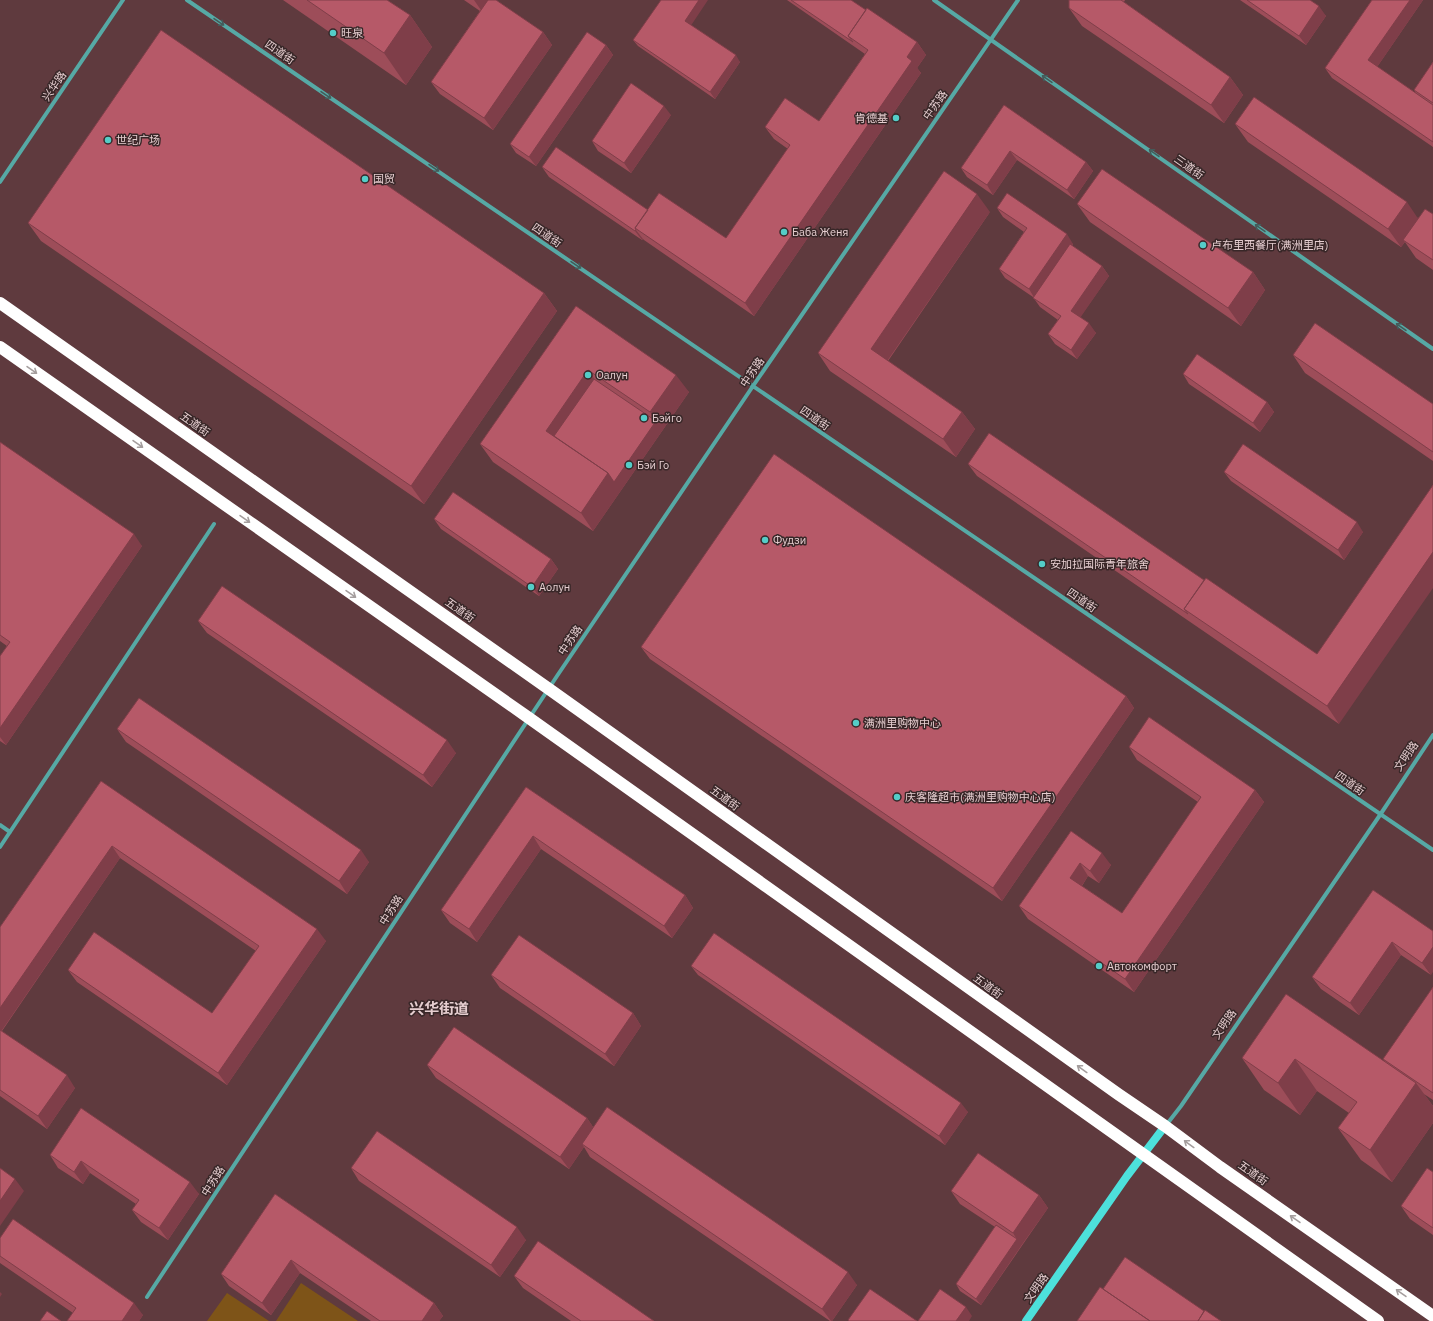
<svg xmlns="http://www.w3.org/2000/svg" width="1433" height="1321" font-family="'IBM Plex Sans','Noto Sans SC',sans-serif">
	<rect width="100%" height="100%" fill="#5f3a3e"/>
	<!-- green -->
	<path fill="#7e5418" d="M301,1283L358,1321H276Z
		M227,1293L269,1321H207Z"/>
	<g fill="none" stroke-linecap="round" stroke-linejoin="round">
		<!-- street -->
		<path stroke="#56a9a5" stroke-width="4" d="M187,0L1433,850
			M934,0L1433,349
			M0,182L123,0
			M0,825L10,832
			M0,847L214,524
			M1167,1124L1181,1106L1380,815L1433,735
			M147,1297L557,676L753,386L1018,0"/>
		<!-- secondary -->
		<path stroke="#4de0db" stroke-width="8" d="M1026,1321L1127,1176L1165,1126"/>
		<!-- highway -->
		<path stroke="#fff" stroke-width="12" d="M0,303L549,689L1118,1094L1165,1126L1220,1167L1433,1316
			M0,347L529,718L1378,1321"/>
	</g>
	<!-- wall -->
	<path fill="#9d4d59" d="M283,0H387L410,15L432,47L406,85Z
		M464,0H496L543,32L552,45L493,130L440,94L431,82L480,11Z
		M787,0H851L866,10L917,42L926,55L917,68L921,73L754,316L644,240L643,239L642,240L549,177L542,167L648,210L726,238L788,149L774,139L765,127L819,121L865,54Z
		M1069,0H1125L1124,2L1230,77L1243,95L1224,123L1082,26L1069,8Z
		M1240,0H1310L1326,16L1306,45Z
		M1372,0H1423L1377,67L1416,93L1414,90L1433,62V147L1332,78L1325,68Z
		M691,25L740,62L715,99L638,46L633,40Z
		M606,45L613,55L536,166L516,153L510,144Z
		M1004,105L1086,162L1093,171L1074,199L1017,160L993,195L967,177L961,168Z
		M671,115L631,173L598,151L592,141Z
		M1235,124L1418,218L1433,214V270L1416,258L1405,242L1401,247L1248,142Z
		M1077,204L1253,272L1265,290L1241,326L1090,222Z
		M997,208L1073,244L1072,246L1102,266L1109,276L1080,317L1096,333L1077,359L1055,344L1048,334L1058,320L1040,307L1033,297L1005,278L999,269L1024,232L1003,217Z
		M990,212L888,361L962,412L975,429L956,457L830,371L818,353Z
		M28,223L544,293L557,311L424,504L41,241Z
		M576,306L689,392L593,531L493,462L480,444Z
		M1293,355L1433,404V461L1305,373Z
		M1183,374L1267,402L1274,412L1260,432L1189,384Z
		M0,442L142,546L6,745L0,741V656L7,646L0,641Z
		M968,464L1204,580L1317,654L1339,724L977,476Z
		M1224,472L1363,532L1344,560L1231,481Z
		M434,519L551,559L558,569L539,596L441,529Z
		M198,621L456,753L432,787L207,633Z
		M641,647L1126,696L1134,708L1002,901L650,659Z
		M117,729L369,862L347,894L126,742Z
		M1129,747L1255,790L1264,802L1134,992L1028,919L1019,906L1071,831L1111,865L1099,883L1088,876L1082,886L1122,913L1198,802L1137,760Z
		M101,781L326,941L227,1085L77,982L68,970L212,1013L256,951L120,858L2,1031L75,1088L47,1129L0,1096V927Z
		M526,787L685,895L693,908L672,938L541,849L477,942L450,923L441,910Z
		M1373,890L1431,975L1401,955L1359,1015L1321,989L1312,977Z
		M691,966L968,1112L945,1145L698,975Z
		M491,975L633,1013L641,1026L614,1066L500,988Z
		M1433,987V1100L1424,1094L1433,1106V1123L1392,1182L1361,1160L1338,1128L1349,1113L1317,1091L1300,1115L1264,1090L1242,1058L1384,1061Z
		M427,1065L587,1118L593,1127L857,1285L832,1321H830L590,1157L584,1147L569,1169L436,1078Z
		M81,1108L199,1194L168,1240L141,1222L132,1210L136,1204L90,1173L83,1184L58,1168L50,1155Z
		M351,1168L526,1240L500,1277L359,1181Z
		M1433,1172V1235L1410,1219L1401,1206Z
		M951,1191L1039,1195L1048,1208L981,1305L960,1291L956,1284L995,1227L960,1204Z
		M275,1194L434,1303L443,1316L439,1321H371L300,1273L271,1315L229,1286L221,1274Z
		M0,1238L143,1315L139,1321H67L73,1313L0,1263Z
		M514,1276L654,1321H571L523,1288Z"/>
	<!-- shaded-wall -->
	<path fill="#7f3e49" d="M474,0H492L483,13Z
		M699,0H708L690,27L685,21Z
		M1410,0H1423L1375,70L1368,60Z
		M1319,6L1326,16L1306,45L1299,36Z
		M410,15L432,47L406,85L384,53Z
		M543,32L552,45L493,130L484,118Z
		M917,42L926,55L917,68L921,73L754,316L745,303L907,57Z
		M606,45L613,55L536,166L529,157Z
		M736,55L740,62L715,99L710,92Z
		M1230,77L1243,95L1224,123L1211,105Z
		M664,106L671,115L631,173L624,163Z
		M1010,151L1017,160L993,195L987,185Z
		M1086,162L1093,171L1074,199L1067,190Z
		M977,194L990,212L883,367L871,349Z
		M1407,202L1419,220L1403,240L1405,242L1401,247L1388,229Z
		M636,230L643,239L642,240L635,231Z
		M1067,234L1073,244L1035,299L1029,289Z
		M1102,266L1109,276L1078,321L1071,311Z
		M1253,272L1265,290L1241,326L1228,308Z
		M544,293L557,311L424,504L411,486Z
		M1089,323L1096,333L1077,359L1071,350Z
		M588,370L601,388L561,446L546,431Z
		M676,375L689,392L593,531L581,513L608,473L656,421L650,412Z
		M1267,402L1274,412L1260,432L1253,423Z
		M962,412L975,429L956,457L943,439Z
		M1357,522L1363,532L1344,560L1338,550Z
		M134,534L142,546L6,745L0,737V728Z
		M1433,552V588L1339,724L1327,706Z
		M551,559L558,569L539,596L532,587Z
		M1126,696L1134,708L1002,901L993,888Z
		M447,740L456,753L432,787L423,775Z
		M1255,790L1264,802L1134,992L1125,979Z
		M533,836L541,849L477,942L469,929Z
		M112,846L120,858L0,1033V1008Z
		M361,850L369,862L347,894L339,881Z
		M1102,853L1111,865L1099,883L1090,871Z
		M1080,863L1088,876L1079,890L1070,878Z
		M685,895L693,908L672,938L664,926Z
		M317,929L326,941L227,1085L218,1073Z
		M1392,942L1401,955L1359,1015L1350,1003Z
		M1433,947V972L1431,975L1422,963Z
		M633,1013L641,1026L614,1066L605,1054Z
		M1295,1059L1317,1091L1300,1115L1278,1083Z
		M67,1075L75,1088L47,1129L38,1116Z
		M1416,1083L1433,1106V1123L1392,1182L1370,1150Z
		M961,1103L968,1112L945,1145L939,1136Z
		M587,1118L595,1130L582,1144L584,1147L569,1169L560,1157Z
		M81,1161L90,1173L83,1184L74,1172Z
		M15,1179L24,1191L0,1226V1201Z
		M190,1182L199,1194L168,1240L159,1228Z
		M1039,1195L1048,1208L1021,1246L1013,1233Z
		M517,1227L526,1240L500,1277L491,1265Z
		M1017,1239L1021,1246L981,1305L976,1299Z
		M291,1260L300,1273L271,1315L262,1303Z
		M848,1272L857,1285L832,1321H831L822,1309Z
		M0,1292L2,1294L0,1297Z
		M134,1303L143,1315L139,1321H122Z
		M434,1303L443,1316L439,1321H422Z
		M966,1307L972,1316L969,1321H956Z"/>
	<!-- building -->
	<path fill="#b65968" stroke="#7f3e49" d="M307,0H387L410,15L384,53Z
		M488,0H496L543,32L484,118L431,82Z
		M661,0H699L685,21L736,55L710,92L633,40Z
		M791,0H851L866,10L848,36L853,42Z
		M1069,0H1121L1230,77L1211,105L1069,8Z
		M1247,0H1310L1319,6L1299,36Z
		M1372,0H1410L1368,60L1433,105V142L1325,68Z
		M867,8L917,42L907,57L912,61L745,303L635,228L659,193L726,238L790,145L765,127L785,98L819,121L868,50L848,36Z
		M161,30L544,293L411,486L28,223Z
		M587,32L606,45L529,157L510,144Z
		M1433,62V103L1414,90Z
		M631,83L664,106L624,163L592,141Z
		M1254,97L1407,202L1388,229L1235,124Z
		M1004,105L1086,162L1067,190L1010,151L987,185L961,168Z
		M556,147L648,210L635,228L636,230L635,231L542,167Z
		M1102,169L1253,272L1228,308L1077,204Z
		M944,171L977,194L871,349L962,412L943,439L818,353Z
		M1007,193L1067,234L1029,289L999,269L1027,228L997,208Z
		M1425,209L1433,214V260L1403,240Z
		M1070,244L1102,266L1071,311L1089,323L1071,350L1048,334L1061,316L1033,298Z
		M576,306L676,375L650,412L588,370L546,431L608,473L581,513L480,444Z
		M1315,323L1433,404V452L1293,355Z
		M1197,354L1267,402L1253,423L1183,374Z
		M594,379L656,421L614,482L608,473L554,436Z
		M989,433L1204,580L1184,609L1188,614L968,464Z
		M0,442L134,534L0,728V656L10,642L0,635Z
		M1243,444L1357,522L1338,550L1224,472Z
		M774,454L1126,696L993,888L641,647Z
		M1433,485V552L1327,706L1184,609L1206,578L1317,654Z
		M453,492L551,559L532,587L434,519Z
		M222,586L447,740L423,775L198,621Z
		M139,698L361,850L339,881L117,729Z
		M1149,717L1255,790L1125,979L1019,906L1071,831L1102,853L1090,871L1080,863L1070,878L1122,913L1201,797L1129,747Z
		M101,781L317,929L218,1073L68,970L94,932L212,1013L259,946L112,846L0,1008V927Z
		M526,787L685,895L664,926L533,836L469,929L441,910Z
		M1373,890L1433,931V947L1422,963L1392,942L1350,1003L1312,977Z
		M714,933L961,1103L939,1136L691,966Z
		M519,935L633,1013L605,1054L491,975Z
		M1433,987V1093L1383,1059Z
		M1286,994L1416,1083L1370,1150L1338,1128L1357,1102L1295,1059L1278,1083L1242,1058Z
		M454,1027L587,1118L560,1157L427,1065Z
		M0,1030L67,1075L38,1116L0,1090Z
		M607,1107L848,1272L822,1309L582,1144Z
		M81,1108L190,1182L159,1228L132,1210L139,1200L81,1161L74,1172L50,1155Z
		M377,1131L517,1227L491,1265L351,1168Z
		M978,1153L1039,1195L1013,1233L951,1191Z
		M0,1168L15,1179L0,1201Z
		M1427,1168L1433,1172V1228L1401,1206Z
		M275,1194L434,1303L422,1321H380L291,1260L262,1303L221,1274Z
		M13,1219L134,1303L122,1321H67L76,1308L0,1256V1238Z
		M996,1225L1017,1239L976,1299L956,1284Z
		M538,1241L654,1321H581L514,1276Z
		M1125,1257L1204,1311L1198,1321H1150L1103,1289Z
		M1100,1287L1150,1321H1077Z
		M870,1289L917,1321H849L848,1320Z
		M940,1289L966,1307L956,1321H918Z
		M1205,1310L1221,1321H1198Z
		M47,1311L61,1321H40Z"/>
	<!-- one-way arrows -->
	<defs><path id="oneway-shaft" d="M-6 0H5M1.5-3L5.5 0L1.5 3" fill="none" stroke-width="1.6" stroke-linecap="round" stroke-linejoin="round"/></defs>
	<g stroke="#445b5a">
		<use href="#oneway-shaft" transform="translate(219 22) rotate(34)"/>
		<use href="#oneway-shaft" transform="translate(1047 79) rotate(-145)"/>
		<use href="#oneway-shaft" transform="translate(326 95) rotate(34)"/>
		<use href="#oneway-shaft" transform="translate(1154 153) rotate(-145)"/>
		<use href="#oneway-shaft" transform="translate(434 168) rotate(34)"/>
		<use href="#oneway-shaft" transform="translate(1260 228) rotate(-145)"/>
		<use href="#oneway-shaft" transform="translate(576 265) rotate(34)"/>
		<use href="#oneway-shaft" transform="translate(1401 327) rotate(-145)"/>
	</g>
	<g stroke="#a59e9e">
		<use href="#oneway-shaft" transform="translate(32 370) rotate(35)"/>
		<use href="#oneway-shaft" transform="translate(138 444) rotate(35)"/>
		<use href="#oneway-shaft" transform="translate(245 519) rotate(35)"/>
		<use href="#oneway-shaft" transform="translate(351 594) rotate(35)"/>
		<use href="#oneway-shaft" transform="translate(1082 1069) rotate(-144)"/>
		<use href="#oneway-shaft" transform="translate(1189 1144) rotate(-144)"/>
		<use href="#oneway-shaft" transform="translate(1295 1219) rotate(-145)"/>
		<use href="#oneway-shaft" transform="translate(1401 1293) rotate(-145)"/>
	</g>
	<!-- markers -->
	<g fill="#54cdc8" stroke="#382728" stroke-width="1.5">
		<circle cx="333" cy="33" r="4"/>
		<circle cx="896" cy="118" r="4"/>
		<circle cx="108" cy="140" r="4"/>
		<circle cx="365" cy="179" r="4"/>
		<circle cx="784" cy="232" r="4"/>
		<circle cx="1203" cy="245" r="4"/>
		<circle cx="588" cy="375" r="4"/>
		<circle cx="644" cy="418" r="4"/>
		<circle cx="629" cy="465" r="4"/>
		<circle cx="765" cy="540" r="4"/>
		<circle cx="1042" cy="564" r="4"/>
		<circle cx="531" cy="587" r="4"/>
		<circle cx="856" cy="723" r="4"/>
		<circle cx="897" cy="797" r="4"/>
		<circle cx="1099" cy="966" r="4"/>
	</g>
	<g text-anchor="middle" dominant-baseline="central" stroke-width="3" stroke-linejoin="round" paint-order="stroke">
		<!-- poi labels -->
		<g font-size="11" fill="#e6ced0" stroke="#382728" text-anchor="start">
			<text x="341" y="33">旺泉</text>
			<text x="888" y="118" text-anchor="end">肯德基</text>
			<text x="116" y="140">世纪广场</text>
			<text x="373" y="179">国贸</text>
			<text x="792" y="232">Баба Женя</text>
			<text x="1211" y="245">卢布里西餐厅(满洲里店)</text>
			<text x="596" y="375">Оалун</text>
			<text x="652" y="418">Бэйго</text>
			<text x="637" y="465">Бэй Го</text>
			<text x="773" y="540">Фудзи</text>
			<text x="1050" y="564">安加拉国际青年旅舍</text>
			<text x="539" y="587">Аолун</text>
			<text x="864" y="723">满洲里购物中心</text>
			<text x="905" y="797">庆客隆超市(满洲里购物中心店)</text>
			<text x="1107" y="966">Автокомфорт</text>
		</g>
		<!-- street labels -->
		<g font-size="11" fill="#e6ced0" stroke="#382728">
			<text transform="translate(280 52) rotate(34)">四道街</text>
			<text transform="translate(54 86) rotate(-56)">兴华路</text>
			<text transform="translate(935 105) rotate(-55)">中苏路</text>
			<text transform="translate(1189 167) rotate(35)">三道街</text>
			<text transform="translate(547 235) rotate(34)">四道街</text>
			<text transform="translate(752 372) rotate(-56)">中苏路</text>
			<text transform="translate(815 418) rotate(34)">四道街</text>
			<text transform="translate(195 424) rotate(35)">五道街</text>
			<text transform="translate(1082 600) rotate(34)">四道街</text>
			<text transform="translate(460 610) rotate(35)">五道街</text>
			<text transform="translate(570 640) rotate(-56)">中苏路</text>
			<text transform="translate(1406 756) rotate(-56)">文明路</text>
			<text transform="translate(1350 783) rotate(34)">四道街</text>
			<text transform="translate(725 798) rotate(36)">五道街</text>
			<text transform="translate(391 910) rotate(-57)">中苏路</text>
			<text transform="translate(988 986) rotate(36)">五道街</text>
			<text transform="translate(1224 1024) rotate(-56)">文明路</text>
			<text transform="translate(1253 1173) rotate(35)">五道街</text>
			<text transform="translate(213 1181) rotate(-57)">中苏路</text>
			<text transform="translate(1036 1288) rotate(-55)">文明路</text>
		</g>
		<!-- district labels -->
		<g font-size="15" font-weight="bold" fill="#e6ced0" stroke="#382728">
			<text x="439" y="1008">兴华街道</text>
		</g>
	</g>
</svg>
